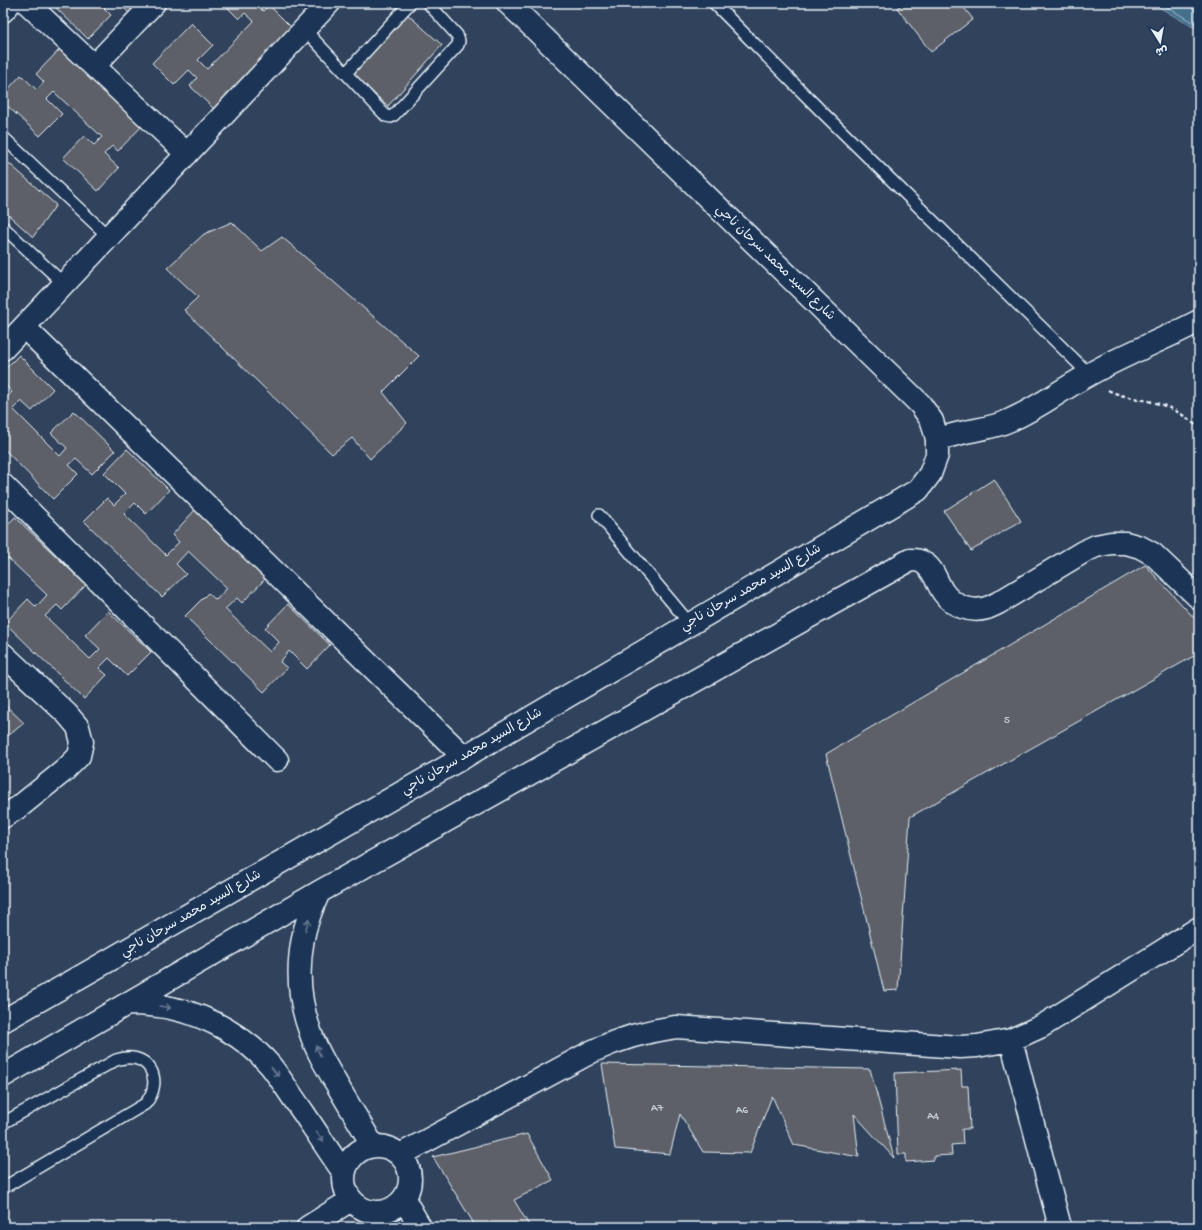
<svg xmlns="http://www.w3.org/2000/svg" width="1202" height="1230" font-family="'Gochi Hand','Playpen Sans Arabic',sans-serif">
	<rect width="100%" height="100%" fill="#30425c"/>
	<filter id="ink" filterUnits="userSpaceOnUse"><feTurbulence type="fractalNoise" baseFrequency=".025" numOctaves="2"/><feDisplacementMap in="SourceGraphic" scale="8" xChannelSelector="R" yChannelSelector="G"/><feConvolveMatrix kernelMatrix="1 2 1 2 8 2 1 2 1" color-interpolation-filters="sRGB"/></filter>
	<g filter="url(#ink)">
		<!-- water -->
		<path fill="#456f8c" stroke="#86a3b7" d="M1152,3H1199V28L1191,26Z"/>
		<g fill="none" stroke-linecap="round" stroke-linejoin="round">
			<!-- shore -->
			<path stroke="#a7bdcd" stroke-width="1" d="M1160,3L1192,22L1199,24"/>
		</g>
		<!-- building -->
		<path fill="#5d6168" stroke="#e8f1f8" d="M51,3H109L104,8L111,15L88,39Z
			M119,3H144L132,16Z
			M223,3H255L263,11L269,5L294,30L215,110L190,86L197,78L189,70L174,85L152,63L191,23L213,45L198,60L207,69L254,21L245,13L239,19Z
			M903,3H960L973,19L931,52L897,8Z
			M406,13L442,45L388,106L352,74Z
			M60,49L142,126L118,151L112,146L104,154L119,168L98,191L63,158L84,136L94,145L102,137L54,92L47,99L62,114L40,136L3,102V95L21,75L37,90L44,82L36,74Z
			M3,158L56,205L33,237L3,210Z
			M232,222L262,251L282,237L419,356L383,392L407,423L370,459L352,438L332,454L184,310L198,297L167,268L204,234Z
			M19,355L53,389L32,411L21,401L13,409L60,456L67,448L51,433L74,411L115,451L92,474L76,459L69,465L78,474L53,499L3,448V399L4,400L12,392L3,383V371Z
			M127,449L169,490L146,514L135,503L124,514L166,555L179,542L172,535L195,510L266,578L242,603L237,598L225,609L270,652L279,642L265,628L288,604L330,645L307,669L289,651L280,662L287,668L264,692L185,616L208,593L216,600L227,588L188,551L176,564L186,574L162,597L84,521L107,498L114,505L125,494L104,473Z
			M994,479L1021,521L971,551L944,511Z
			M15,517L86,585L62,610L57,605L45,616L90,659L100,649L85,635L108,611L151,652L127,676L109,658L99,668L107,675L84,699L5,623L28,599L36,607L47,595L8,558L3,563V530Z
			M1145,565L1199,623V653L910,817L898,990L884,991L826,754Z
			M3,703L24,723L3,740Z
			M602,1064L870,1069L894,1158L854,1114L859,1157L794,1145L772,1096L750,1153L703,1152L680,1114L670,1154L615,1149Z
			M961,1070L962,1086H968L970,1129H962L963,1144L951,1145L952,1155L934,1156V1160L906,1162V1154H898L895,1073Z
			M527,1134L553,1180L514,1200L530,1227H476L433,1157Z"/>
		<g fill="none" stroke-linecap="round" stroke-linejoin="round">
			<defs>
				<path id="service" d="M714,3L821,111L1089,374
					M304,29L386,116L391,117L394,115L458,45L459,41L457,35L428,3
					M346,73L410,3
					M3,137L109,237
					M3,227L64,284
					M599,515L690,624
					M3,1123L116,1060C147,1049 166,1079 145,1104L3,1188"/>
				<path id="minor" d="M27,3L187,154
					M3,11L10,3
					M94,66L154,3
					M24,327L464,757
					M3,349L329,3
					M937,439C945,437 953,435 961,433C977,429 993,428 1008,421C1037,409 1062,389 1090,374C1125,354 1163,340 1199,321
					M3,485L277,760
					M3,654L67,714L78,727L82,742L79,756L65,770L19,807L3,817
					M319,892C312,907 306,922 303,938C297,969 299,1001 310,1031C316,1050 326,1066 336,1083C348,1104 361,1125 373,1146
					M127,1004C143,1004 159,1005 175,1009C211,1017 246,1038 270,1065C282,1080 292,1097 303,1112C317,1133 330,1153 344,1173
					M1011,1040L1060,1227
					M3,1076L319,892L910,560C916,560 920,560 925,564C934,570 937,583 943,592C953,606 970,613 987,608C990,607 994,605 998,603L1083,552L1096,546L1111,543H1126L1140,547L1153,554L1199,598
					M344 1179a33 33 0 1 1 66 0a33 33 0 1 1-66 0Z
					M400,1155L593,1051C621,1038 646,1031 676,1027L960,1047L977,1046L1011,1040L1042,1026L1199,928
					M404,1199L420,1227
					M308,1227L351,1200"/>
				<path id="tertiary" d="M3,1021L464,757L918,490L930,474L937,455V439L932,421L920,404L508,3"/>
			</defs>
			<!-- service casing -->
			<use href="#service" stroke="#e8f1f8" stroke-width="14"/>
			<!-- minor casing -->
			<use href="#minor" stroke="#e8f1f8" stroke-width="25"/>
			<!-- tertiary casing -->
			<use href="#tertiary" stroke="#e8f1f8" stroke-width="25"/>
			<!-- path -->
			<path stroke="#e8f1f8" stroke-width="2.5" stroke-dasharray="4 3" stroke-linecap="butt" d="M1108,390C1124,398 1139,398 1156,403C1172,407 1187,417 1199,428"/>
			<!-- service -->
			<use href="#service" stroke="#1d3557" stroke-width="11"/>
			<!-- minor -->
			<use href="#minor" stroke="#1d3557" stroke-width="22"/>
			<!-- tertiary -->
			<use href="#tertiary" stroke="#1d3557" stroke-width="22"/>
		</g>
		<!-- one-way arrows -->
		<defs><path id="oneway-shaft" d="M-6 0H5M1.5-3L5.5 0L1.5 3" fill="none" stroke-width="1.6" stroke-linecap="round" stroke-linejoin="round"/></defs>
		<g stroke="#64778f">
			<use href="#oneway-shaft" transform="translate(307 925) rotate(-74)"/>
			<use href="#oneway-shaft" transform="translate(165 1007) rotate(10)"/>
			<use href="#oneway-shaft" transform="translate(318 1051) rotate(-115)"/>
			<use href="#oneway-shaft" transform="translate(275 1072) rotate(52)"/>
			<use href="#oneway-shaft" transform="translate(320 1137) rotate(56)"/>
		</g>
	</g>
	<g text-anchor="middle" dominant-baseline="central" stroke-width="3.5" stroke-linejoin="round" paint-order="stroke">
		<!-- number labels -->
		<g font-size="11" fill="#c5cdd4">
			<text x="1007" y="721">5</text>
			<text x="657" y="1109">A7</text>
			<text x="742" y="1111">A6</text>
			<text x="933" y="1117">A4</text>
		</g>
		<!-- street labels -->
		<g font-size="13" fill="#e8f1f8" stroke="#1d3557">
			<text transform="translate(775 263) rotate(44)">شارع السيد محمد سرحان ناجي</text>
			<text transform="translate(751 588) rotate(-30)">شارع السيد محمد سرحان ناجي</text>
			<text transform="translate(472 752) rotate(-30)">شارع السيد محمد سرحان ناجي</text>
			<text transform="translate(191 914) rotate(-30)">شارع السيد محمد سرحان ناجي</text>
		</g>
	</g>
	<!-- margin -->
	<rect width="1202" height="1230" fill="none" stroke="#1d3557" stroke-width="16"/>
	<rect x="8" y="8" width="1186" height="1214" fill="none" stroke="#e8f1f8" stroke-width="1.5" filter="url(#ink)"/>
	<!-- north arrow -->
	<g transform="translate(1160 42) rotate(169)" stroke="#1d3557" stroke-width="3" paint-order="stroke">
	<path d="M0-3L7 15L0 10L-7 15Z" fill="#e8f1f8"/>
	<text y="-6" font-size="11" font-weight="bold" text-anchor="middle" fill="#e8f1f8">ش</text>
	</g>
</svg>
